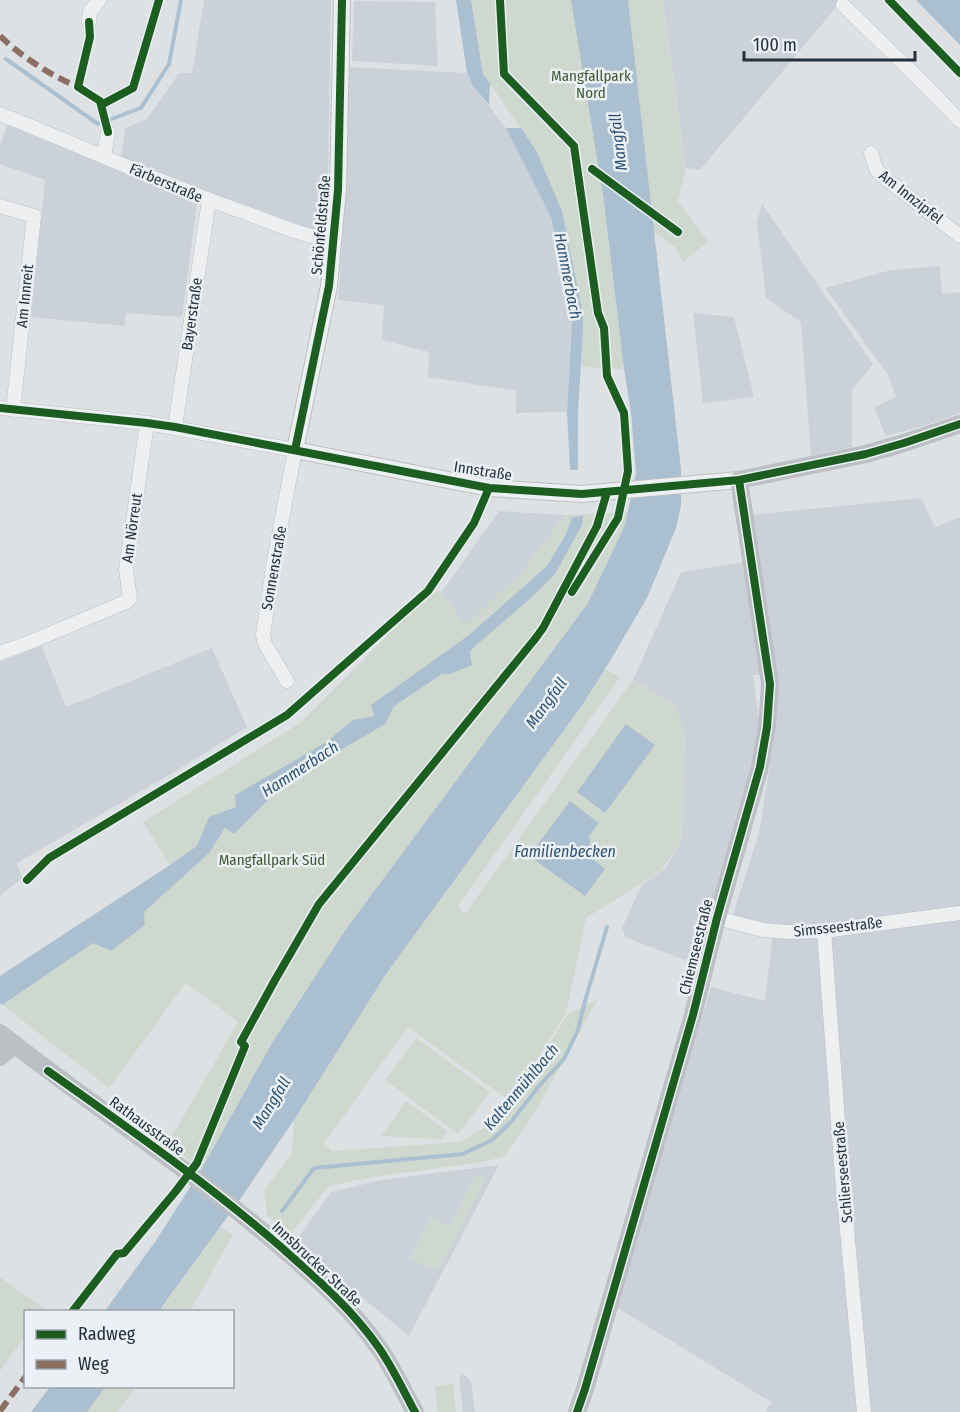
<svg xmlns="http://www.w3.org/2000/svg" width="960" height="1412" font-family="'Fira Sans Condensed',sans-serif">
	<rect width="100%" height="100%" fill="#dee1e4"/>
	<!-- built -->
	<path fill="#cbd1d8" d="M204,0H331L327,236L121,159L125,128L147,119L179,73H192Z
		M663,0H842L700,170L686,168Z
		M354,1L435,2L438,66L352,61Z
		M347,67L467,73L473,86L506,128L551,217L572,322L567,412L516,413V391L428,377L429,352L382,340L384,305L338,300L343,236Z
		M7,125L64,148L197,204L182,317L126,313L125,326L31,317L45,180L0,164V145Z
		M762,204L873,364L852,390V447L811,456L801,322L766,298L757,222Z
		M940,266L942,294L960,292V413L926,425L886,436L874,408L896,397L888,375L825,288L891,270Z
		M693,313L734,317L754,397L703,403Z
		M921,498L935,527L960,517V1412H765L771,1402L616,1307L711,987L765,1001L773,931L731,921L759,833L776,728L774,675H753L760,727L753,759L695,964L625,937L622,928L642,884L665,869L682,840L675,705L633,680L681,572L745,562L750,515Z
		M499,511L565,515L522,572L466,626L441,593Z
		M42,646L66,707L212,648L247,727L174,772L17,863L22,878L0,896V662Z
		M499,1165L409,1336L295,1242L331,1192L382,1180Z
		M463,1374L471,1381L475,1412H463L459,1379Z"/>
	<!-- green -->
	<path fill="#cfd8ce" d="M471,0H663L686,168L678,201L708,242L683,262L675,247L603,196L624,369L581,367L583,332L536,150L483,74Z
		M628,512L625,525L588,603L346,929L272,1043L201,1170L184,1156L171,1138L238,1022L186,983L109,1088L0,1003V976L170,865L143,822L300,723L416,607L439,590L466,625L522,572L565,515Z
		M605,669L620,677L458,906L465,914L633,680L675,705L686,736L682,840L661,871L586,918L566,1013L511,1102L408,1027L324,1143L332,1151L460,1142L496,1121L512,1104L568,1014L598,999L535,1112L505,1156L483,1162L379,1176L329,1186L291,1233L267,1216L264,1191L292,1153L294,1120L386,974L583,704Z
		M416,1038L490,1092L458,1134L385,1080Z
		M406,1101L447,1131L441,1139L381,1136Z
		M476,1175L485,1180L437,1272L410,1258L431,1217L450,1226Z
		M220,1227L233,1235L190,1311L159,1312Z
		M0,1277L45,1309L43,1311L26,1312L25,1336L0,1371Z
		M453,1384L456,1412H437L435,1386Z
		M105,1387H136L117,1412H87Z"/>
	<!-- water -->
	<path fill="#aac0d1" d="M456,0H471L483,74L490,83L489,105L473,86L467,73Z
		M571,0H628L681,469V505L676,528L647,598L610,661L583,704L386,974L294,1120L241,1198L159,1311L104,1312L155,1242L201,1170L272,1043L346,929L588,603L625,525L636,473L631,413L624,369L603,195Z
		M916,0H960V45Z
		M506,128H521L536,150L562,211L583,314V332L578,411V470H570L567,412L572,322L551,217Z
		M583,516L582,525L555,574L532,597L474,647L470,652L472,665L450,674H442L394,706L385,724L286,782L234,834L225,828L209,853L144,912L145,925L111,951L93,943L2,1005L0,1003V976L170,865L197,846L209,817L236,807L235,795L325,743L353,720L374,716L371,705L469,635L547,566L566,534L572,517Z
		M626,724L655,745L605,813L577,792Z
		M570,801L599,823L589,836L592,858L605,869L585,896L529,856Z
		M50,1387V1386L105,1387L87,1412H31Z"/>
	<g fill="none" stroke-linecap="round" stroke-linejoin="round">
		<!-- stream -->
		<path stroke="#aac0d1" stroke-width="4" d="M6,59L98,124L141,108L169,64L181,0
			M282,1211L314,1168L463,1154L492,1140L511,1122L539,1086L564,1059L578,1030L585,1001L607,927"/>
		<defs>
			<path id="minor" d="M843,5L921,81L960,121
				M89,22L90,12L99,0
				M0,114C82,146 162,184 246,213C273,223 304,237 333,240
				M871,153L876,169L886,179L960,236
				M104,156L108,132
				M0,206L34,216L13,410
				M0,408L147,423L295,450L275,555L263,635L265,644L287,681
				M175,427L209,200
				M0,653L28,643L128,601L130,598L126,570L147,423
				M717,918L763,930L788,932L824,931L960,913
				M824,931L842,1176L864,1412"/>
			<path id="tertiary" d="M342,0L338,190L329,286L295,450L489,488L582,494L739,480"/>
		</defs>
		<!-- minor casing -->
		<use href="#minor" stroke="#bcbfc2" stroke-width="15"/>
		<!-- tertiary casing -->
		<use href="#tertiary" stroke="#bcbfc2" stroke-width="18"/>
		<!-- minor -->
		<use href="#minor" stroke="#edeff1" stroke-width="14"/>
		<!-- tertiary -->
		<use href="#tertiary" stroke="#edeff1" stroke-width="16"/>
		<!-- secondary -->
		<path stroke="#bcc0c4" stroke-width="18" d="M0,1033C92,1106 192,1170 282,1248C317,1278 353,1310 379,1348C393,1368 403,1391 415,1412
			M0,1057L15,1044
			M577,1412L585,1389L693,1015L717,918L760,767L767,727L770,684L739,480L866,454L904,443L960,424"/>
		<!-- quiet -->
		<path stroke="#8d6e63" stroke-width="6" stroke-dasharray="12 6" stroke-linecap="butt" d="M0,36C22,57 50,75 78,87
			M0,1411L26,1376"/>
		<defs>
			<path id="cycleway" d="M500,0L504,74L574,146L598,313L604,328L607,376L624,413L628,471L618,518L572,592
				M889,0L960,73
				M89,22L90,37L78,87L100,101L108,132
				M101,105L133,88L159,0
				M592,169L678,232
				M0,408L147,423L175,427L489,488L582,494L739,480L866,454L904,443L960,424
				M295,450L329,286L338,190L342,0
				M27,880L49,858L287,715L428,591L474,523L489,488
				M48,1071C127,1127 207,1183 281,1247C316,1278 352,1309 379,1348C393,1368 403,1390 415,1412
				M72,1312L117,1254L124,1253L176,1191L197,1163L245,1046L241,1042L275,980L319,904L535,639L543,628L597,526L607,492
				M577,1412L585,1389L693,1015L717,918L760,767L767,727L770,684L739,480"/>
		</defs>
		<!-- cycleway casing -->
		<use href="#cycleway" stroke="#ebf0f4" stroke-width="11"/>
		<!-- cycleway -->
		<use href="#cycleway" stroke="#1b5e20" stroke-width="8"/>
	</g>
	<g text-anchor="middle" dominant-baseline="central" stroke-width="5" stroke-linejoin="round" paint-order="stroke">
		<!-- park labels -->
		<g font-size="15" fill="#3c5a31" stroke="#ebf0f4">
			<text x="591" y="76">Mangfallpark<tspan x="591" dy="17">Nord</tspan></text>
			<text x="272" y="860">Mangfallpark Süd</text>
		</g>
		<!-- street labels -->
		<g font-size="15" fill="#25303d" stroke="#ebf0f4">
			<text transform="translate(166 183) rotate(23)">Färberstraße</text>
			<text transform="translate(911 197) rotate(38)">Am Innzipfel</text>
			<text transform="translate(321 225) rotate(-85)">Schönfeldstraße</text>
			<text transform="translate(25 296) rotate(-84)">Am Innreit</text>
			<text transform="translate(192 314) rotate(-82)">Bayerstraße</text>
			<text transform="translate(483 471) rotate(9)">Innstraße</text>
			<text transform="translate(132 528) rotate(-82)">Am Nörreut</text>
			<text transform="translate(274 568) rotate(-80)">Sonnenstraße</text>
			<text transform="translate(838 927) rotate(-6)">Simsseestraße</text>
			<text transform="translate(696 947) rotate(-76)">Chiemseestraße</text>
			<text transform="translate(147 1126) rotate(36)">Rathausstraße</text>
			<text transform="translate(843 1172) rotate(-95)">Schlierseestraße</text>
			<text transform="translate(317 1264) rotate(43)">Innsbrucker Straße</text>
		</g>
		<!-- water labels -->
		<g font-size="16" font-style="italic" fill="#2d5273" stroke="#ebf0f4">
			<text transform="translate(618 142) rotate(-97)">Mangfall</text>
			<text transform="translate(568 276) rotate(79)">Hammerbach</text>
			<text transform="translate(546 703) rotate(-54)">Mangfall</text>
			<text transform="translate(300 769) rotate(-33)">Hammerbach</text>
			<text x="565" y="851">Familienbecken</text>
			<text transform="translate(521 1087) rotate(-50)">Kaltenmühlbach</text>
			<text transform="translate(271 1103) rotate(-58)">Mangfall</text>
		</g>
	</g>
	<!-- legend -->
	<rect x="24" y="1310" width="210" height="78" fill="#ebf0f4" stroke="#9ca3ab" stroke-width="1.5"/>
	<rect x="36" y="1330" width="30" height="9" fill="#1b5e20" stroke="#9ca3ab" stroke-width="1.5"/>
	<text x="78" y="1340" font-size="18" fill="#25303d">Radweg</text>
	<rect x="36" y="1360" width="30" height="9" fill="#8d6e63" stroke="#9ca3ab" stroke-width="1.5"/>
	<text x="78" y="1370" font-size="18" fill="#25303d">Weg</text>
	<!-- scale -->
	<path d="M744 51v9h171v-9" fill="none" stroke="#25303d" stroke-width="3"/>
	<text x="753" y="51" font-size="18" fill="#25303d" stroke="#ebf0f4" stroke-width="4.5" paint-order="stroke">100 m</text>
</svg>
